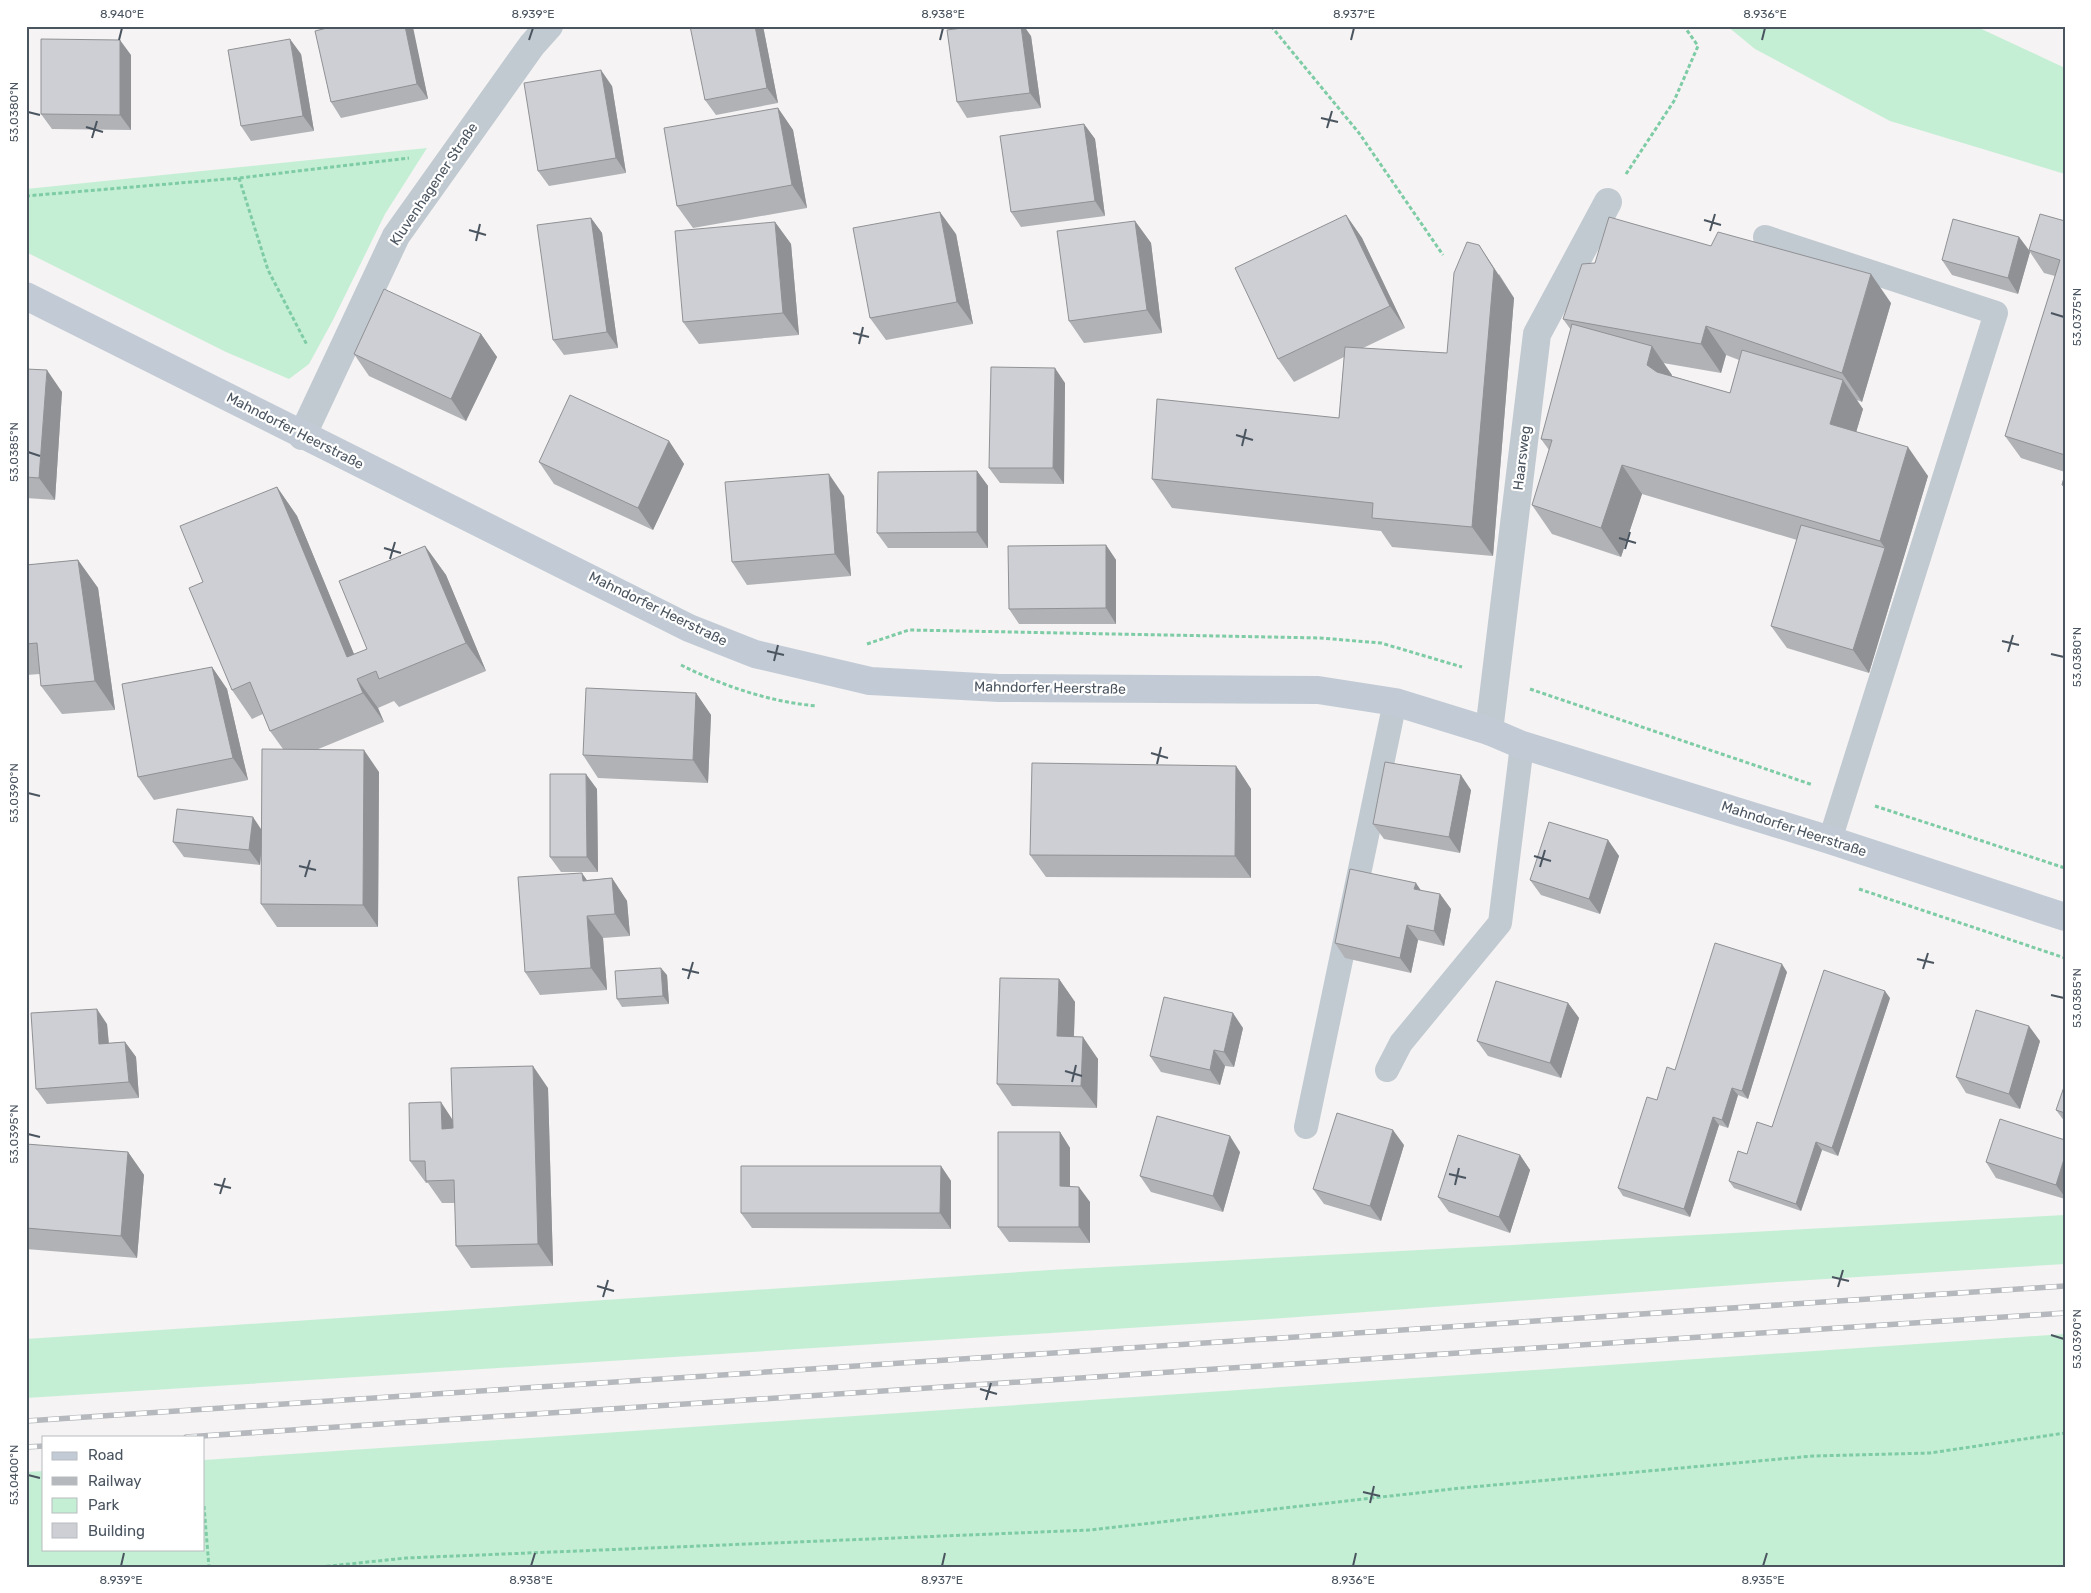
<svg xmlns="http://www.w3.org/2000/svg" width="2091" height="1593" font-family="Rubik,sans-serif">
	<rect width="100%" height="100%" fill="#f5f3f3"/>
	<!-- green -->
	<path fill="#c5efd5" d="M1727,26H1975L2065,68V174L1890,121L1755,49Z
		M427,148L385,214L333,320L309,364L289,379L226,352L26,252V189Z
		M2065,1215V1264L1777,1282L1270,1319L26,1398V1339L1050,1270Z
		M2065,1334V1567H26V1472L44,1471V1549H204V1460Z"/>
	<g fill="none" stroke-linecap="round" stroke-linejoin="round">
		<!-- path -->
		<path stroke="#7ecca6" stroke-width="3" stroke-dasharray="4 2.5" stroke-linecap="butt" d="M1271,26L1359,133L1443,255
			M1626,174L1674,101L1698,46L1684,26
			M239,178L268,270L307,345
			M26,196L239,178L409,158
			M867,644L909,630L1320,638L1381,643L1462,667
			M681,665C723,686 770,702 817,706
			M1530,689L1813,785
			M1875,806L2065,868
			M1859,889L2065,958
			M204,1506L209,1567
			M320,1567L406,1558L1090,1530L1461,1488L1813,1456L1930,1453L2065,1433"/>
		<!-- lane -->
		<path stroke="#c1c9d1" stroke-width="24" d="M1765,237L1996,313L1830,840
			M1387,1070L1401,1043L1500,923L1522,745
			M1306,1127L1395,702"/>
		<!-- street -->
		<path stroke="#c1c9d1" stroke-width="28" d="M302,436L396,236L532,45L549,26
			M1489,731L1537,334L1608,202"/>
		<!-- secondary -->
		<path stroke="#c2cbd5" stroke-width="28" d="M26,296L689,628L755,654L870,681L999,688L1318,690L1395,702L1489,731L1522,745L1830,840L2065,917"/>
		<defs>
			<path id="rail" d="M26,1421L2065,1286
				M186,1437L2065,1313
				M26,1447L44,1446"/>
		</defs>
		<!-- rail casing -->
		<use href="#rail" stroke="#b5b8bc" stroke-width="5.5"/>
		<!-- rail -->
		<use href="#rail" stroke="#fff" stroke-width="4" stroke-dasharray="11" stroke-linecap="butt"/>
	</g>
	<!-- wall -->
	<path fill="#b0b2b6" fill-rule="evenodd" d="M335,26H412L428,99L341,118L331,102Z
		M755,26H763L778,103L716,115L705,100Z
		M1031,36L1041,108L967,118L957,102Z
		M301,54L314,131L251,141L241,126Z
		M131,55V130L52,129L41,114Z
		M612,86L626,173L549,186L538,171Z
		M778,108L793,130L807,208L693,228L677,206Z
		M1084,124L1095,139L1105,216L1021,227L1011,212Z
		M1346,215L1362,238L1405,328L1363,348L1447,353L1499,274L1514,298L1493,556L1392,547L1381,531L1172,508L1152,479L1339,418L1344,357L1294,382L1278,359Z
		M591,218L602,233L618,348L564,355L553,340Z
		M1135,221L1151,243L1162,333L1084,343L1069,321Z
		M2065,221V472L2021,458L2005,436L2055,276L2044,273L2030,252L2018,294L1952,275L1942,260L2019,237L2029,250Z
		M775,222L791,244L799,335L699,344L683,322Z
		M956,234L973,324L886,340L870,318Z
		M1891,303L1862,402L1857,400L1863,409L1856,432L1928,476L1900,570L1869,673L1787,648L1771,626L1797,540L1642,494L1621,557L1552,534L1532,505L1549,450L1541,439L1571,330L1563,319ZM1726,355L1739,360L1730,393L1672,376L1663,363L1721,373Z
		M481,334L497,357L466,421L369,376L354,354Z
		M26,369L62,392L55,500L26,498Z
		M1065,383L1064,484L1000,483L989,468Z
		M669,441L684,464L653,530L554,484L539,462Z
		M977,471L988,486V548H888L877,533Z
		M277,487L297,516L354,654L367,649L425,546L446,575L486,671L399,707L394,701L378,708L384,722L316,750L379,772L378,927H277L261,904V852L260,865L184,857L173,842L261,829L283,749L270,731L263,714L252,719L232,690L203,582Z
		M844,496L851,576L747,585L732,562Z
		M1106,545L1116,560V624H1019L1009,609Z
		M78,560L98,588L115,710L62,714L41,686L40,674L26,675V565Z
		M212,667L227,689L248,780L154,800L138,777Z
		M696,693L711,715L708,783L598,778L583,755Z
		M1236,766L1251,789V878L1046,877L1030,855Z
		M597,789L598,872H561L550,857Z
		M1471,790L1460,853L1384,839L1373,824Z
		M1608,840L1619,856L1600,914L1541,895L1530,880Z
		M612,878L627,901L630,936L603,938L607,990L540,995L525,972L587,880Z
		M1421,891L1440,894L1451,909L1444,946L1418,940L1411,973L1345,958L1335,943Z
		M1787,972L1748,1099L1738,1095L1728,1128L1719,1125L1690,1217L1623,1196L1618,1188L1675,1070Z
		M667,975L669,1004L622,1007L617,999Z
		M1059,979L1075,1002L1074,1036L1098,1059L1097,1108L1012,1106L997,1084Z
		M1890,998L1838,1156L1822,1150L1801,1211L1734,1188L1729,1181L1747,1154Z
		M1568,1003L1579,1018L1561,1078L1488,1056L1477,1041Z
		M107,1024L109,1043L125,1042L136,1057L139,1098L47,1104L36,1089Z
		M1243,1028L1234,1067L1225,1066L1220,1085L1161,1072L1150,1056Z
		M2040,1041L2020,1109L1966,1093L1956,1077Z
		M2065,1084V1122L2056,1110Z
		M548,1088L553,1266L471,1268L456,1246L455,1203H442L428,1183H426L410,1161L453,1119Z
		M1060,1132L1070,1148V1186L1090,1202V1243L1009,1242L998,1227Z
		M2065,1140V1199L1996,1178L1986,1162Z
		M26,1144L128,1152L144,1175L137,1258L26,1249Z
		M1404,1145L1381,1221L1324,1204L1313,1189Z
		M1240,1152L1223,1212L1151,1192L1140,1176Z
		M1520,1155L1530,1170L1510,1233L1449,1212L1438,1197Z
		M941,1166L951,1181V1229L752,1228L741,1213Z"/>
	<!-- shaded-wall -->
	<path fill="#909194" d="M405,26H412L413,27L428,99L417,84Z
		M755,26H763L778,103L767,88Z
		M1021,26H1024L1031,36L1041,108L1030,93Z
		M290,39L301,54L314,131L303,116Z
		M120,40L131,55V130L120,115Z
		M601,70L612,86L626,173L616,158Z
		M778,108L793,130L807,208L792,185Z
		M1084,124L1095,139L1105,216L1095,201Z
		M940,212L956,234L973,324L957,302Z
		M1346,215L1362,238L1405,328L1390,306Z
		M591,218L602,233L618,348L607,332Z
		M1135,221L1151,243L1162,333L1147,310Z
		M775,222L791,244L799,335L783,313Z
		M2019,237L2030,252L2018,294L2008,278Z
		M1479,245L1514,298L1493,556L1472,527Z
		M1871,274L1891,303L1862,402L1842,373Z
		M1706,326L1726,355L1721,373L1701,344Z
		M481,334L497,357L466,421L451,399Z
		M1652,346L1672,375L1667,394L1647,365Z
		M1055,368L1065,383L1064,484L1053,468Z
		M47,370L62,392L55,500L39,478Z
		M1843,380L1863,409L1850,453L1830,424Z
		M669,441L684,464L653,530L638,508Z
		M1908,447L1928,476L1900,570L1869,673L1853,650L1885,548L1880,541Z
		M1622,465L1642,494L1621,557L1601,528Z
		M977,471L988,486V548L977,532Z
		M829,474L844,496L851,576L835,554Z
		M277,487L297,516L363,676L347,657Z
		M1106,545L1116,560V624L1106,608Z
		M425,546L446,575L486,671L466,643Z
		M78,560L98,588L115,710L95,681Z
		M212,667L227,689L248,780L233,758Z
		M357,679L378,708L384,722L363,693Z
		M696,693L711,715L708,783L693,760Z
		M364,750L379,772L378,927L363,905Z
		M1236,766L1251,789V878L1235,856Z
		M586,774L597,789L598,872L587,857Z
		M1461,775L1471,790L1460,853L1449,837Z
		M253,817L263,832L260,865L249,850Z
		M1608,840L1619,856L1600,914L1589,899Z
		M582,873L598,896L583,881Z
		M612,878L627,901L630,936L615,914Z
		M1416,883L1426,898L1414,889Z
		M1440,894L1451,909L1444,946L1434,931Z
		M587,916L603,938L607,990L591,968Z
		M1407,925L1418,940L1411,973L1400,958Z
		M1782,964L1787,972L1748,1099L1742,1091Z
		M661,968L667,975L669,1004L663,996Z
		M1059,979L1075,1002L1073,1058L1057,1036Z
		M1885,991L1890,998L1838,1156L1832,1148Z
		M1568,1003L1579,1018L1561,1078L1550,1063Z
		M97,1009L107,1024L110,1059L99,1044Z
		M1233,1013L1243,1028L1234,1067L1224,1052Z
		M2029,1026L2040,1041L2020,1109L2009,1094Z
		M1083,1037L1098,1059L1097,1108L1081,1086Z
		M125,1042L136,1057L139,1098L129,1082Z
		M1214,1050L1225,1066L1220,1085L1210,1070Z
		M533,1066L548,1088L553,1266L538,1244Z
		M1732,1088L1738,1095L1728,1128L1722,1120Z
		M441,1102L456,1125L457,1151L442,1129Z
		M1713,1117L1719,1125L1690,1217L1684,1209Z
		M1393,1130L1404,1145L1381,1221L1370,1206Z
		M1060,1132L1070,1148V1201L1060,1186Z
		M1230,1136L1240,1152L1223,1212L1213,1196Z
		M1816,1142L1822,1150L1801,1211L1796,1204Z
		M128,1152L144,1175L137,1258L121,1236Z
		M1520,1155L1530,1170L1510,1233L1499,1217Z
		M2065,1156V1197L2056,1185Z
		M941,1166L951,1181V1229L940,1213Z
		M1079,1187L1090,1202V1243L1079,1227Z"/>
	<!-- building -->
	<path fill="#cdcfd4" stroke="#909194" d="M335,26H405L417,84L331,102L315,31Z
		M690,26H755L767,88L705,100Z
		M978,26H1021L1030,93L957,102L947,30Z
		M41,39L120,40V115L41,114Z
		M290,39L303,116L241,126L228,50Z
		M601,70L616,158L538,171L524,83Z
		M778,108L792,185L677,206L664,128Z
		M1084,124L1095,201L1011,212L1000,136Z
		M940,212L957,302L870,318L853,228Z
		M2040,214L2065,221V455L2005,436L2060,260L2029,250Z
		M1346,215L1390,306L1278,359L1235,268Z
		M1609,217L1711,246L1718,232L1871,274L1842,373L1706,326L1701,344L1563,319L1582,264L1595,263Z
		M591,218L607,332L553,340L537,225Z
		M1953,219L2019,237L2008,278L1942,260Z
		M1135,221L1147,310L1069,321L1057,231Z
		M775,222L783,313L683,322L675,231Z
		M1467,242L1479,245L1494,269L1472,527L1372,518L1373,503L1152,479L1157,399L1339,418L1345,347L1447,353L1454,273Z
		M384,289L481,334L451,399L354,354Z
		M1572,324L1652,346L1647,365L1657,372L1730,393L1742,350L1843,380L1830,424L1908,447L1880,541L1622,465L1601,528L1532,505L1552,440L1541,439Z
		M991,367L1055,368L1053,468H989Z
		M26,369L47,370L39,478L26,477Z
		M570,395L669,441L638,508L539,462Z
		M977,471V532L877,533L878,472Z
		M829,474L835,554L732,562L725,482Z
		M2065,474V486L2062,485Z
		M277,487L347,657L367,649L339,581L425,546L466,643L379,679L376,671L357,679L363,693L270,731L250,682L232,690L189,588L203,582L180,526Z
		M1801,525L1885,548L1853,650L1771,626Z
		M1106,545V608L1009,609L1008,546Z
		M78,560L95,681L41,686L37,643L26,644V565Z
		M212,667L233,758L138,777L122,684Z
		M586,688L696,693L693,760L583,755Z
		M262,749L364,750L363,905L261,904Z
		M1385,762L1461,775L1449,837L1373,824Z
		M1032,763L1236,766L1235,856L1030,855Z
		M550,774H586L587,857H550Z
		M177,809L253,817L249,850L173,842Z
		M1549,822L1608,840L1589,899L1530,880Z
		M1350,869L1416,883L1414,889L1440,894L1434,931L1407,925L1400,958L1335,943Z
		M582,873L583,881L612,878L615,914L587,916L591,968L525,972L518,877Z
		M1715,943L1782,964L1742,1091L1732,1088L1722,1120L1713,1117L1684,1209L1618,1188L1647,1097L1657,1100L1667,1067L1675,1070Z
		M661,968L663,996L617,999L615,971Z
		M1824,970L1885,991L1832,1148L1816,1142L1796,1204L1729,1181L1738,1151L1747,1154L1757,1122L1772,1127Z
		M1000,978L1059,979L1057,1036L1083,1037L1081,1086L997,1084Z
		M1496,981L1568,1003L1550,1063L1477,1041Z
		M1164,997L1233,1013L1224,1052L1214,1050L1210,1070L1150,1056Z
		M97,1009L99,1044L125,1042L129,1082L36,1089L31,1013Z
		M1976,1010L2029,1026L2009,1094L1956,1077Z
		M533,1066L538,1244L456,1246L454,1180L426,1181L425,1161H410L409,1103L441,1102L442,1129L453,1128L451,1068Z
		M2065,1084V1113L2056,1110Z
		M1337,1113L1393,1130L1370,1206L1313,1189Z
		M1157,1116L1230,1136L1213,1196L1140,1176Z
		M2000,1119L2065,1140V1156L2056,1185L1986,1162Z
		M998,1132H1060V1186L1079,1187V1227H998Z
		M1458,1135L1520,1155L1499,1217L1438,1197Z
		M26,1144L128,1152L121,1236L26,1228Z
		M741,1166H941L940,1213H741Z"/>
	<!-- ticks -->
	<path fill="none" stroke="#4b5560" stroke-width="2" d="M119,40L122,28M529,40L533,28M940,40L943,28M1351,40L1354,28M1762,40L1765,28M28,112L40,115M1321,118L1338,122M86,127L103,132M1327,128L1332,111M92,138L97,121M1704,220L1721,225M469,230L486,235M1710,231L1715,214M476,241L480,224M2051,313L2064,317M853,333L869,337M859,344L863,327M1236,435L1253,440M1242,446L1246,429M28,452L40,456M1619,538L1636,543M384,548L401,553M1625,549L1630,532M390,559L395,542M2002,641L2019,645M767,651L784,655M2008,652L2013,635M2051,654L2064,657M774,661L778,645M1151,753L1168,758M1157,764L1161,747M28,793L40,796M1534,856L1551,861M299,866L316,870M1540,867L1545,850M305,877L310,860M1917,959L1934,963M682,969L699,973M1923,969L1928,953M688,979L693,962M2051,995L2064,998M1065,1071L1082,1076M1072,1082L1076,1065M28,1134L40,1137M1449,1174L1466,1178M214,1184L231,1188M1455,1185L1459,1168M220,1194L225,1178M1832,1277L1849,1281M597,1286L614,1291M1838,1287L1843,1270M603,1297L608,1280M2051,1335L2064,1339M980,1389L997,1394M986,1400L991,1383M28,1475L40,1478M1363,1492L1380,1496M1370,1503L1374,1486M121,1566L124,1553M531,1566L535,1553M942,1566L945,1553M1353,1566L1356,1553M1763,1566L1767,1553"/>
	<g text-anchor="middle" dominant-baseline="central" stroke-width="4.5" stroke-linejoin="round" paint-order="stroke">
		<!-- street labels -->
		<g font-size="14" fill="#4b5560" stroke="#fff">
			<text transform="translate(434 184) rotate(-56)">Kluvenhagener Straße</text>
			<text transform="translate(295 431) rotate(27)">Mahndorfer Heerstraße</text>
			<text transform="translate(1522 458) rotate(-83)">Haarsweg</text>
			<text transform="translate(658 609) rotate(26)">Mahndorfer Heerstraße</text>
			<text transform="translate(1050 688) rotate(1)">Mahndorfer Heerstraße</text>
			<text transform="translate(1794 829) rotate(18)">Mahndorfer Heerstraße</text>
		</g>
	</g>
	<!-- border -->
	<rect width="2091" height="1593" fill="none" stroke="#ffffff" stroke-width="55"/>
	<!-- legend -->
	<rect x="42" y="1436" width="162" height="115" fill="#ffffff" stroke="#b7bbbf"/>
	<rect x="52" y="1452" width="25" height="8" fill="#c2cbd5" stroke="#b7bbbf"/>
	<text x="88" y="1460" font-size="15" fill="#4b5560">Road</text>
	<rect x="52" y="1477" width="25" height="8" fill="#b5b8bc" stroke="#b7bbbf"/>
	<text x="88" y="1486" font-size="15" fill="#4b5560">Railway</text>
	<rect x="52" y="1498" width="25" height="15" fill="#c5efd5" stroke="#b7bbbf"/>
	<text x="88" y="1510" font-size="15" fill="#4b5560">Park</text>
	<rect x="52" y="1523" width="25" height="15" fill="#cdcfd4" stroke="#b7bbbf"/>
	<text x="88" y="1536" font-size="15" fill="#4b5560">Building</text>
	<rect x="28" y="28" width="2036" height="1538" fill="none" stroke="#4b5560" stroke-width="2"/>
	<g font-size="12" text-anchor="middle" fill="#4b5560">
		<text x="122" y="18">8.940°E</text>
		<text x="533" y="18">8.939°E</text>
		<text x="943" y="18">8.938°E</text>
		<text x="1354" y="18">8.937°E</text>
		<text x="1765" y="18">8.936°E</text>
		<text transform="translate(14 112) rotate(-90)" y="4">53.0380°N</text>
		<text transform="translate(2077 317) rotate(-90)" y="4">53.0375°N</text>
		<text transform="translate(14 452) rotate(-90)" y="4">53.0385°N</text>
		<text transform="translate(2077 657) rotate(-90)" y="4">53.0380°N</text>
		<text transform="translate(14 793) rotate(-90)" y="4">53.0390°N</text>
		<text transform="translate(2077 998) rotate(-90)" y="4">53.0385°N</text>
		<text transform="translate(14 1134) rotate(-90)" y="4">53.0395°N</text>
		<text transform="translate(2077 1339) rotate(-90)" y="4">53.0390°N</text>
		<text transform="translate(14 1475) rotate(-90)" y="4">53.0400°N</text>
		<text x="121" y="1584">8.939°E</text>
		<text x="531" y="1584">8.938°E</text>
		<text x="942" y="1584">8.937°E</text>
		<text x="1353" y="1584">8.936°E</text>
		<text x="1763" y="1584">8.935°E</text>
	</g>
</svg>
